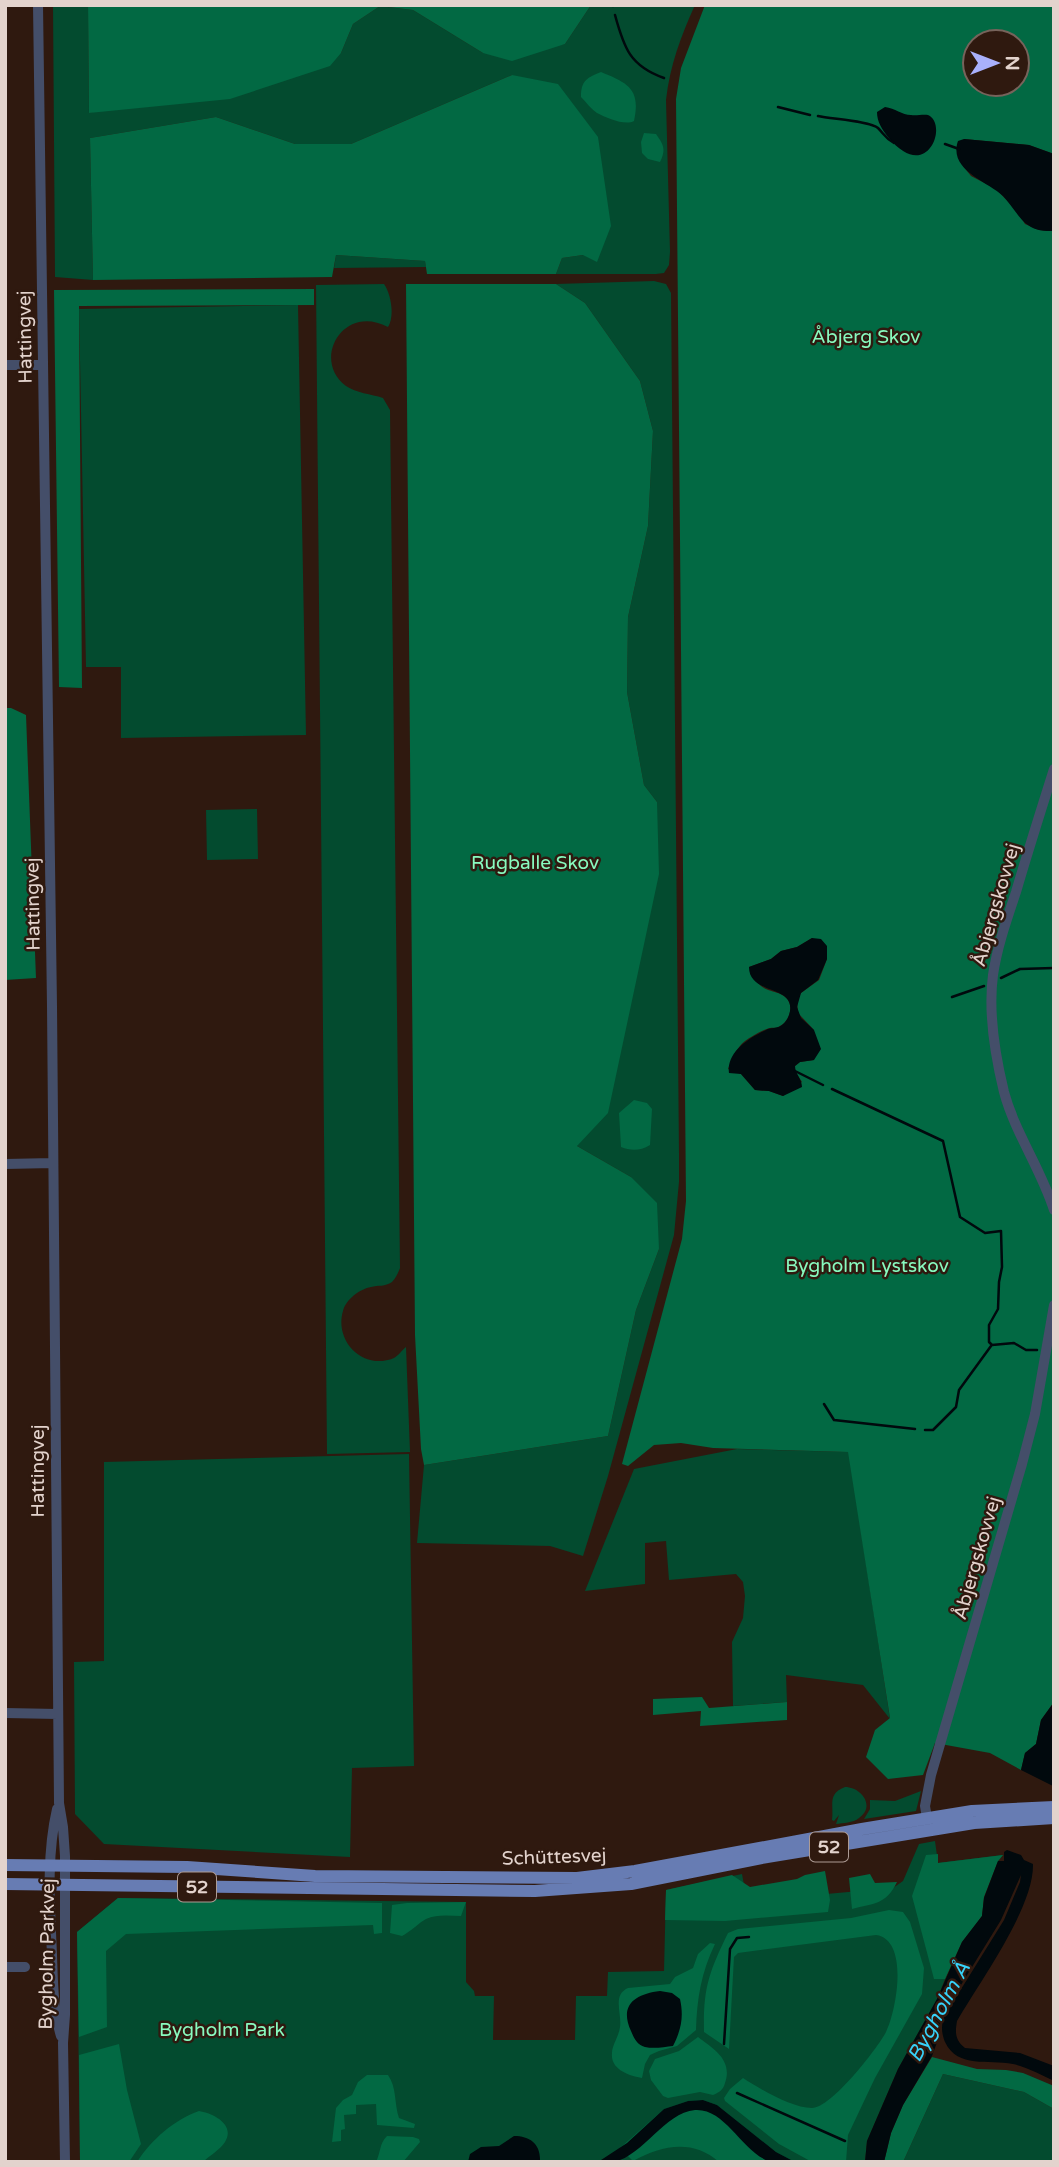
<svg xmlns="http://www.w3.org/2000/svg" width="1059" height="2167" font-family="'Varela Round',sans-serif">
	<rect width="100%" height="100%" fill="#2f190f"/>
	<!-- green -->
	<path fill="#034b2f" d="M53,5H88L89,113L341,53L353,24L380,6L413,10L483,53L565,44L591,5H695C681,36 670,65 666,100L670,252L669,265L664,273L656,274H556L562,258L583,255L512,75L351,144H295L216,117L90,138L93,280L55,277Z
		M336,255L425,261L426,267L334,268Z
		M654,281L666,284L671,293L679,1153V1182L674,1235L608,1476L583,1556L550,1546L417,1543L424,1465L608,1436L636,1310L659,1249L631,1177L577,1146L657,802L644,785L627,692L628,617L648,526L653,431L640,381L585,303L556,284Z
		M384,284C391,294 395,316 388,327C343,303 311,360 346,386C356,393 371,394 383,398L390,410L400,1268C398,1273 396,1278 392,1282C385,1287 378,1285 371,1287C360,1289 346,1299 343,1311C334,1341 363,1371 394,1358C398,1356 402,1350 406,1347L410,1452L327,1454L316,285Z
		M298,305L306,735L121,738V667H86L79,309Z
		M257,809L258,859L207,860L206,810Z
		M737,1449L849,1452L890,1719L863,1685L786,1675L787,1702L733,1706L732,1642L743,1618L745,1596L743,1582L736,1574L669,1580L666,1541L645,1543V1584L585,1591L634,1469Z
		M409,1454L414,1766L352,1768L350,1857L104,1844L75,1814L74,1662L104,1661V1462Z
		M845,1787C861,1787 876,1806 859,1818C853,1823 843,1823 836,1824L839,1815L834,1821L832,1820C834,1805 827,1794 845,1787Z
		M921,1791L916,1811L864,1819L870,1809V1800L895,1801Z
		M935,1841L938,1863L1003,1855L998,1861L952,1962L937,1999L898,2069L867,2141L865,2162H80L77,1932L118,1898L466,1902V1982L474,1991L475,1996H494L493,2040H575L576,1996H607L608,1972L664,1971L666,1890L742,1874L747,1901L893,1888L903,1881L919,1844Z
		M943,2074L1024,2092L1054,2109V2162H903Z"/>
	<!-- forest -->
	<path fill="#026943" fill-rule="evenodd" d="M88,5H591L565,44L512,61L483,53L413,10L380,6L353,24L341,53L330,66L230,99L89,113Z
		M705,5H1054V154L1029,145L964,139L963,166L971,176L996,189L1017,211L1025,224L1039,230L1054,231V1702L1041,1720L1036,1744L1025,1753L1021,1770L990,1753L935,1743L923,1775L888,1779L866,1757L875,1730L890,1718L848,1452L713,1448L681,1443L654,1445L628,1466L622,1464L682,1239L686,1201L676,99L681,68ZM975,42H1017V84H975ZM812,938L827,959L819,980L801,993L797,1000L798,1013L814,1030V1060L800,1062L795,1066V1071L802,1082L783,1096L769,1091L755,1090L741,1074L728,1069C732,1059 736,1048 745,1041C751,1037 762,1030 770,1028C775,1027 776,1029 780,1026C788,1022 793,1010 789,1002C784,991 769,993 761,986C756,982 752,972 749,967L771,959L781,951L797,947Z
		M601,72C628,83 641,89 634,121C625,126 607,118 597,113C591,109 586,102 581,97C581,80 587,78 601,72Z
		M512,75L558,84L598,137L611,226L597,262L583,255L562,258L556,274H427L425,261L336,255L332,277L93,280L90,138L216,117L295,144H351Z
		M644,133L656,134C664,145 666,150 660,162L648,159L642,153L641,142Z
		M406,284H556L585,303L640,381L653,431L648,526L628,617L627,692L644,785L657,802L659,874L608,1113L577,1146L631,1177L657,1203L659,1249L636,1310L608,1436L424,1465L421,1449L415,1335Z
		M314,289V305L79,306L82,688L59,687L54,290Z
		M5,708H11L26,715L36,978L5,980Z
		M634,1100L647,1103L652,1109L650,1145C640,1151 631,1151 621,1147L619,1113Z
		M702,1697L709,1708L787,1702V1720L700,1726L701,1711L653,1715V1699Z
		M938,1854V1863L1003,1855L998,1861L984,1897L982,1916L962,1942L945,1979H934L912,1896L926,1855Z
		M825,1871L830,1900L828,1912L725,1921L665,1920L666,1890L732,1875L750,1887L797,1879L805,1875Z
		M870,1874L875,1883L897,1882C886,1905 874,1903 852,1909L849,1878Z
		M118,1898L382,1903V1933L374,1934L373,1925L126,1934L106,1951L107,2027L79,2037L77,1932Z
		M466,1902L461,1916C450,1916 437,1914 426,1919C420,1922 410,1932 402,1936L390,1933L392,1905L407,1903Z
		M889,1910L903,1912L910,1922L924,1968L922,1994L875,2078L848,2135L846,2162H812L779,2144L725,2101L724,2098L730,2089L743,2078C760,2089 792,2108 812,2108C831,2108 877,2049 886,2032C896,2012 910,1940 876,1935L738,1953L734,1957L729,2049L704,2032C703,1988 709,1972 728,1933L738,1929L851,1918Z
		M710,1943L715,1944C701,1973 697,1999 696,2030L677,2046L659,2051L650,2055L645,2064L642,2078C630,2076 610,2070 612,2053C612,2045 619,2036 620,2027C622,2013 612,1995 628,1988L670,1984L675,1977L693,1968L698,1954Z
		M698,2037C714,2049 733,2060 725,2083C723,2090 720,2092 713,2095L700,2092L668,2098L663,2096L651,2080L649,2071L655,2059L679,2051Z
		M119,2044L127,2090L141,2144L129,2162H80L79,2055Z
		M932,2057L977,2069L1006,2070L1023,2073L1054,2086V2109L1024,2092L943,2074L903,2162H884L891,2133L903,2105Z
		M367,2075H388C397,2088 394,2103 399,2118L415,2124L414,2128L377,2125L376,2104L356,2105V2114L344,2115L345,2129L341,2130V2141L332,2142L336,2108L343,2100L352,2095L358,2082Z
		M703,2100L717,2105L776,2152L795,2162H719C693,2139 662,2145 633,2161L620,2148L664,2109L688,2101Z
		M199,2111C212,2113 236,2124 225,2142C221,2149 209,2156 203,2162H137C152,2139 174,2120 199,2111Z
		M387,2136L413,2137L419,2139L420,2142L403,2162H376C381,2152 379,2144 387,2136Z"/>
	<!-- water -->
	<path fill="#01090d" d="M885,107C895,108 902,115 911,115C916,116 923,114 928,115C949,124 927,185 888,137C882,129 877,122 877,112Z
		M964,139L1029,145L1054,154V231C1044,231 1036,231 1028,225C1019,219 1011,204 1003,196C987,181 948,170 958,141Z
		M812,938L821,939L827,946V959L818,980L801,993L797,1007L801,1018L814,1030L821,1049L814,1060L800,1062L795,1066C795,1074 802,1079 802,1087L783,1096L769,1091L755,1090L741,1074L729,1073C726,1052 750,1037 766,1030C771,1027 777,1029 782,1025C786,1022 789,1017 790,1011C794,985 749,995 749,967L771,959L781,951L797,947Z
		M1054,1702V1784L1053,1786L1021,1770L1025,1753L1036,1744L1041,1720Z
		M1007,1850L1021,1855L1024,1860L1033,1864C1034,1908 980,1981 957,2021C955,2033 955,2040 965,2048L1020,2053L1054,2066V2081C1041,2075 1027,2067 1013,2064C988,2059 958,2069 945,2042C941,2032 941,2024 945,2015L1004,1920L1020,1882L1021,1875L1001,1920L940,2019V2034L932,2056L903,2105L891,2133L884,2162H865L867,2141L898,2069L937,1999L962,1942L982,1916L984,1898L998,1861H1004V1852Z
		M660,1991L672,1993L680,1999C684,2017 681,2030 673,2046C664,2047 654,2049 645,2047C637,2045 634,2038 631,2031C619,2005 635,1994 660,1991Z
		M703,2100L717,2105L776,2152L795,2162C787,2162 776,2164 768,2161C741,2150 725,2108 695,2110C664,2113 644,2155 614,2162C609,2163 603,2162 598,2162L627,2143L664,2109L688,2101Z
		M514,2136C530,2136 541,2144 540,2162H468L470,2154L481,2147L499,2146Z"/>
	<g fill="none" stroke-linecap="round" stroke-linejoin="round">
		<!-- stream -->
		<path stroke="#01090d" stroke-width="2.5" d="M613,6V5
			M615,15C624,48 630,66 664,78
			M778,107L810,115
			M818,116C831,119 870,121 878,128C884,134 885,138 894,143
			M945,144L959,149
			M1001,978L1020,969L1054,968
			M952,997L984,986
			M795,1071L823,1085
			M832,1089L943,1141L960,1217L985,1233L1001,1231L1002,1267L999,1282L998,1309L989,1325V1342L992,1345L1014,1343L1026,1350H1037
			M824,1404L834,1420L915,1429
			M925,1430H933L956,1407L959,1390L991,1346
			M724,2044L730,1949L737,1938L749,1937
			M737,2093L845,2141"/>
		<!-- minor -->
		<path stroke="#444e69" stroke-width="10" d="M38,5L52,1006L59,1803L63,1827L65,1856V2015L63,2043L65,2162
			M5,365H43
			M1054,769C1041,810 1028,851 1016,892C1007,919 997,947 993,975C988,1013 995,1055 1004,1092C1015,1133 1041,1169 1054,1210
			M5,1164L53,1163
			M5,1713L58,1714
			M57,1809C46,1857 50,1907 52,1955C53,1983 53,2010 61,2036
			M927,1818L925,1806L931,1775L1022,1464L1035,1414L1054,1305
			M5,1967H25"/>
		<!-- major -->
		<path stroke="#677cb3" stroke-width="12" d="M5,1865L187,1867L315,1876L577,1878L635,1871L862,1829L972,1811L1054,1807
			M5,1884L535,1891L631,1884L767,1857L974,1823L1054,1818"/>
	</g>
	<g text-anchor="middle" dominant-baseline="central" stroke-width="5" stroke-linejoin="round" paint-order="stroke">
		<!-- shield labels -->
		<g fill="#2f190f" stroke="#ad9b94" stroke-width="2">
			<rect x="810" y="1832.5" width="38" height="29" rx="5"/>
			<rect x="178" y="1872.5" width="38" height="29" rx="5"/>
		</g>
		<g font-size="18" font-weight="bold" fill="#e3d3cd">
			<text x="829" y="1847">52</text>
			<text x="197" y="1887">52</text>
		</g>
		<!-- street labels -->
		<g font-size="19" fill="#e3d3cd" stroke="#2f190f">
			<text transform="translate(25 337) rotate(-91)">Hattingvej</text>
			<text transform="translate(33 904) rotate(-91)">Hattingvej</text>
			<text transform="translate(996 905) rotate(-74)">Åbjergskovvej</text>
			<text transform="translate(38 1471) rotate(-90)">Hattingvej</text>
			<text transform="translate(977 1558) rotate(-74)">Åbjergskovvej</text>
			<text transform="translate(554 1857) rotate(-2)">Schüttesvej</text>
			<text transform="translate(47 1954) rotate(-89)">Bygholm Parkvej</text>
		</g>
		<!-- park labels -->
		<g font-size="19" fill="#88fabf" stroke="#2f190f">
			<text x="866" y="337">Åbjerg Skov</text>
			<text x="535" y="863">Rugballe Skov</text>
			<text x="867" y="1266">Bygholm Lystskov</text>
			<text x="222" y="2030">Bygholm Park</text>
		</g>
		<!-- water labels -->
		<g font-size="21" font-style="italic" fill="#37d2f9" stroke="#2f190f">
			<text transform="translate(939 2012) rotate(-62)">Bygholm Å</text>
		</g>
	</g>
	<!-- border -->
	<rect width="1059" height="2167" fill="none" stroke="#e3d3cd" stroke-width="14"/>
	<!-- north arrow -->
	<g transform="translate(996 63) rotate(90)"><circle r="33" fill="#2f190f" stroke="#77635b" stroke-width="2"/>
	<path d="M0-5L12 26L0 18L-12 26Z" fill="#a9b0fc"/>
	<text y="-10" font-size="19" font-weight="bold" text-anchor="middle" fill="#e3d3cd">N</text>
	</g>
</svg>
